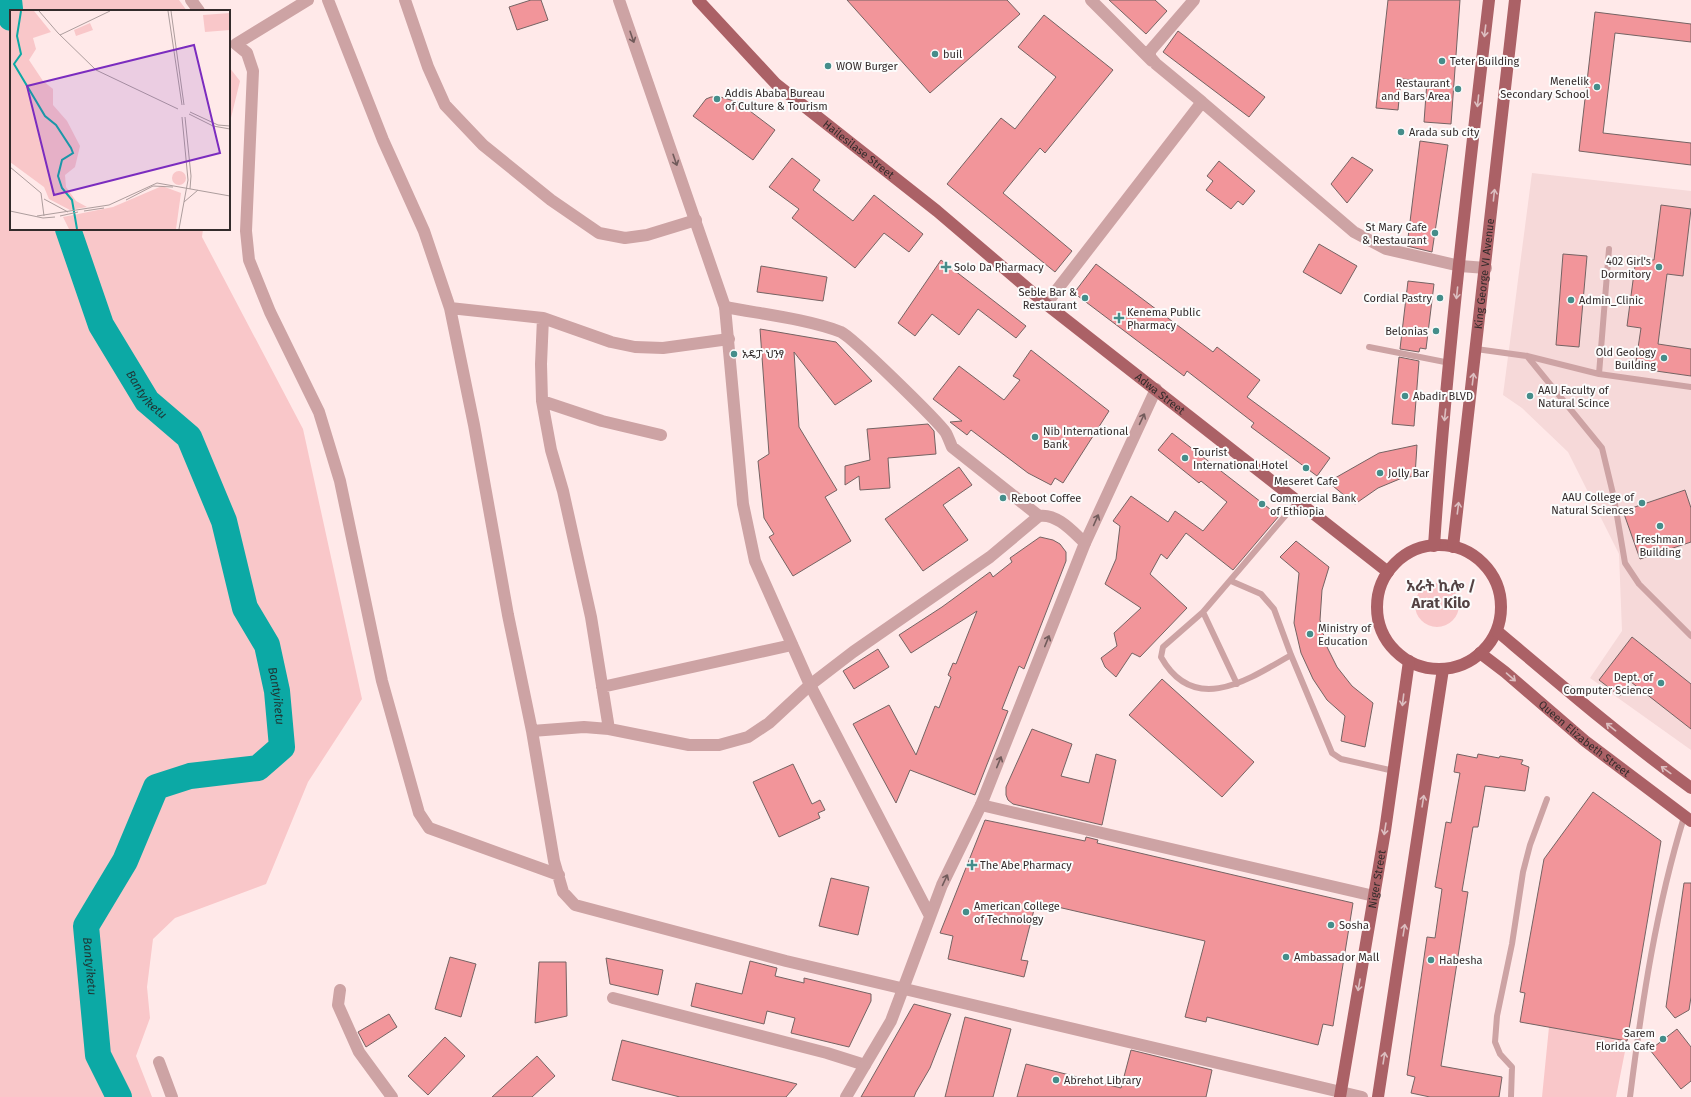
<svg xmlns="http://www.w3.org/2000/svg" width="1691" height="1097" font-family="'Fira Sans','Noto Sans Ethiopic',sans-serif">
	<rect width="100%" height="100%" fill="#ffe9e9"/>
	<!-- built -->
	<path fill="#f6d9d9" d="M1532,173L1691,191V750L1590,678L1622,631L1619,554L1568,452L1522,408L1503,395Z"/>
	<!-- green -->
	<path fill="#f9c7c9" d="M0,0H179L187,11H11V229H203L202,237L303,429L362,699L308,782L266,884L175,918L153,939L147,987L150,1018L136,1056L152,1097H0Z
		M229,67L240,81L229,126Z
		M1415 605a22 22 0 1 1 44 0a22 22 0 1 1-44 0Z
		M1549,1027L1627,1041L1616,1097H1542Z"/>
	<g fill="none" stroke-linecap="round" stroke-linejoin="round">
		<!-- river -->
		<g stroke="#0ca9a5" stroke-width="26">
			<path d="M9,0L11,18"/>
			<path id="s1" d="M68,229L101,325L147,401L189,437L224,521L245,608L267,645L277,691L282,747L258,768L190,776L156,787L125,861L86,926L98,1055L119,1097"/>
		</g>
	</g>
	<!-- building -->
	<path fill="#f2959a" stroke="#756363" d="M531,0H541L548,20L517,30L509,7Z
		M847,0H1007L1020,14L930,93Z
		M1109,0H1155L1167,11L1146,34Z
		M1388,0H1460L1451,124L1424,122L1427,81L1401,79L1398,110L1376,108Z
		M1595,12L1691,24V42L1615,33L1603,133L1691,143V165L1579,151Z
		M1044,15L1113,70L1045,153L1040,148L1003,193L1072,251L1055,272L947,184L1001,118L1015,129L1056,77L1018,47Z
		M1178,31L1265,97L1249,117L1163,52Z
		M711,97H720L738,102L775,130L753,160L693,116L706,99Z
		M1420,141L1448,145L1432,252L1407,246Z
		M1352,157L1373,170L1347,203L1331,184Z
		M792,158L820,180L813,190L853,221L874,195L923,234L909,252L884,233L855,268L792,218L799,209L769,187Z
		M1219,161L1255,191L1243,205L1238,201L1231,209L1206,190L1213,181L1207,176Z
		M1661,205L1691,209L1683,276L1667,274L1658,344L1691,349V376L1635,368L1641,328L1627,326L1636,258L1654,260Z
		M1319,244L1357,266L1341,294L1303,272Z
		M1563,254L1587,256L1579,347L1556,345Z
		M941,260L1026,326L1016,338L978,309L959,335L932,314L915,336L898,323Z
		M1096,264L1213,352L1217,347L1260,380L1247,397L1330,458L1317,476L1251,427L1254,423L1187,371L1184,376L1074,293Z
		M761,266L827,277L823,301L757,292Z
		M1408,281L1434,284L1426,349L1420,348L1419,352L1400,349Z
		M760,329L836,342L872,381L835,405L794,352L799,427L837,490L825,497L851,541L793,576L769,537L774,534L764,518L758,461L769,454Z
		M1031,350L1109,411L1063,483L1055,478L1051,485L1028,473L971,430L967,435L950,422L962,421L933,399L959,366L1004,400L1020,380L1013,376Z
		M1399,357L1419,361L1414,426L1392,424Z
		M928,424L934,431L936,454L888,458L890,488L860,490L859,476L845,485V466L870,460L867,429Z
		M1172,433L1279,516L1233,570L1186,533L1167,559L1161,554L1150,574L1187,608L1140,657L1132,653L1116,677L1105,667L1101,658L1117,646L1114,633L1141,608L1105,584L1116,559L1120,526L1113,521L1131,496L1168,522L1175,511L1203,531L1227,502L1201,481L1199,483L1158,450Z
		M1417,445L1415,476L1402,478L1378,488L1355,504L1328,482L1379,453Z
		M959,467L972,485L943,505L968,540L923,571L885,519Z
		M1685,490L1691,508V542L1640,559L1623,511Z
		M1040,537L1053,540L1060,544L1066,552V561L1024,669L1019,666L1002,709L1008,711L975,795L910,770L896,803L853,724L889,705L916,755L935,706L939,708L951,677L948,675L953,663L956,664L977,611L911,653L899,635L942,607L990,572L993,577L1012,562L1010,558Z
		M1296,541L1329,567L1322,590L1320,620L1326,645L1337,667L1352,686L1373,703L1365,747L1341,741L1345,716L1327,700L1313,679L1301,653L1294,623L1299,573L1280,557Z
		M1632,637L1691,684V729L1631,682L1620,696L1599,680Z
		M878,649L889,667L854,689L843,671Z
		M1162,679L1254,762L1222,797L1129,715Z
		M1032,729L1072,744L1061,776L1089,783L1096,754L1116,760L1102,825L1013,804L1008,800L1006,795V787Z
		M1457,754L1477,758L1478,754L1499,758L1500,756L1523,760L1521,764L1529,767L1525,791L1485,786L1478,827H1473L1462,891L1468,892L1441,1066L1502,1077L1499,1097H1430L1411,1093L1415,1077L1407,1075L1427,937L1435,938L1442,889L1435,887L1446,822L1451,823L1460,773L1454,772Z
		M793,764L812,804L820,800L825,810L818,813L820,818L779,837L753,782Z
		M1593,792L1661,841L1627,1041L1520,1022L1525,993L1520,992L1544,859Z
		M985,820L1085,841L1086,837L1098,840L1097,843L1353,903L1333,1026L1323,1024L1318,1045L1207,1017L1206,1022L1185,1017L1205,941L1036,902L1021,960L1028,961L1024,977L948,959L953,936L940,933Z
		M831,878L869,887L858,935L819,926Z
		M1684,883H1691V997L1689,1010L1675,1018L1666,1007Z
		M450,957L476,964L461,1017L435,1009Z
		M606,958L663,970L658,995L610,984Z
		M750,961L777,968L775,976L804,983V978L871,994V1001L849,1047L791,1033L795,1018L767,1011L764,1024L691,1006L696,983L742,994Z
		M539,962H566L567,1016L535,1023Z
		M914,1004L951,1014L930,1068L916,1092L914,1097H861Z
		M389,1014L397,1027L366,1047L358,1032Z
		M965,1017L1011,1029L993,1097H945Z
		M1677,1029L1691,1047V1081L1681,1089L1650,1050Z
		M445,1037L465,1056L428,1095L408,1076Z
		M622,1040L797,1084L786,1097H680L612,1080Z
		M1131,1050L1212,1070L1206,1097H1017L1026,1064L1121,1088Z
		M537,1056L555,1076L532,1097H492Z"/>
	<g fill="none" stroke-linecap="round" stroke-linejoin="round">
		<!-- service -->
		<path stroke="#cda3a4" stroke-width="6" d="M1369,347L1450,363
			M1476,349L1527,356L1599,374L1691,387
			M1527,356L1602,448L1614,498L1625,563L1639,584L1691,636
			M1599,374L1609,249
			M1231,581L1261,594L1274,609L1291,655L1332,753L1341,759L1394,771
			M1203,612L1163,647L1161,657C1194,716 1248,680 1291,655
			M1237,684L1203,612L1298,501
			M1511,1097L1512,1067L1500,1054L1495,1042L1497,1016L1512,944L1523,872L1530,845L1547,799
			M1630,1097C1642,1002 1656,908 1684,817"/>
		<!-- minor -->
		<path stroke="#cda3a4" stroke-width="12" d="M191,0L199,11
			M308,0L236,44L247,53L253,71L246,231L249,260L270,312L319,412L340,481L382,681L419,813L429,828L559,875
			M328,0L383,140L424,231L450,308L474,425L508,615L532,731L554,861L563,892L575,905L786,961L1362,1097
			M405,0L428,67L445,105L483,145L551,200L599,233L625,238L647,235L696,220
			M1091,0L1152,61
			M1194,0L1150,51V57L1156,64L1202,102
			M1046,304L1202,102L1354,232L1386,249L1460,266L1486,268
			M725,307C761,314 807,319 841,332C852,337 938,421 946,433C948,437 950,442 952,447L1039,516
			M450,308L543,318L611,342L635,347L663,348L729,339
			M543,318L541,364L542,401L551,450L563,491L591,617L609,729
			M542,401L602,421L661,435
			M602,687L792,645
			M532,731L584,727L609,729L689,745H719L748,737L769,723L810,685L853,652L990,557L1039,516C1057,513 1073,532 1085,543
			M981,805L1374,896
			M340,990L338,1005L359,1052L392,1097
			M613,998L827,1053L865,1065
			M159,1062L172,1097"/>
		<!-- tertiary -->
		<path stroke="#cda3a4" stroke-width="12" d="M619,0L725,307L743,504L755,561L810,685L930,916
			M846,1097L891,1021L942,885L981,805L1085,543L1156,389"/>
		<!-- primary -->
		<g stroke="#ab6166" stroke-width="12">
			<path id="s2" d="M698,0L776,84L937,211L1046,304L1388,572"/>
			<circle cx="1439" cy="607" r="62"/>
			<path d="M1434,546C1446,363 1468,181 1489,0"/>
			<path id="s3" d="M1453,547L1515,0"/>
			<path d="M1497,631C1561,685 1624,739 1691,788"/>
			<path id="s4" d="M1480,653L1505,672L1585,741L1691,821"/>
			<path id="s5" d="M1340,1097L1385,831L1409,661"/>
			<path d="M1378,1097L1443,669"/>
		</g>
	</g>
	<!-- one-way arrows -->
	<defs><path id="oneway-shaft" d="M-6 0H5M1.5-3L5.5 0L1.5 3" fill="none" stroke-width="1.6" stroke-linecap="round" stroke-linejoin="round"/></defs>
	<g stroke="#dcbec0">
		<use href="#oneway-shaft" transform="translate(1485 31) rotate(97)"/>
		<use href="#oneway-shaft" transform="translate(1478 101) rotate(96)"/>
		<use href="#oneway-shaft" transform="translate(1494 195) rotate(-84)"/>
		<use href="#oneway-shaft" transform="translate(1457 293) rotate(96)"/>
		<use href="#oneway-shaft" transform="translate(1473 379) rotate(-83)"/>
		<use href="#oneway-shaft" transform="translate(1445 415) rotate(96)"/>
		<use href="#oneway-shaft" transform="translate(1458 508) rotate(-83)"/>
		<use href="#oneway-shaft" transform="translate(1511 677) rotate(41)"/>
		<use href="#oneway-shaft" transform="translate(1403 700) rotate(97)"/>
		<use href="#oneway-shaft" transform="translate(1611 727) rotate(-141)"/>
		<use href="#oneway-shaft" transform="translate(1666 770) rotate(-144)"/>
		<use href="#oneway-shaft" transform="translate(1423 801) rotate(-81)"/>
		<use href="#oneway-shaft" transform="translate(1385 829) rotate(99)"/>
		<use href="#oneway-shaft" transform="translate(1404 930) rotate(-81)"/>
		<use href="#oneway-shaft" transform="translate(1359 985) rotate(100)"/>
		<use href="#oneway-shaft" transform="translate(1384 1058) rotate(-81)"/>
	</g>
	<g stroke="#715b5b">
		<use href="#oneway-shaft" transform="translate(632 37) rotate(71)"/>
		<use href="#oneway-shaft" transform="translate(675 160) rotate(71)"/>
		<use href="#oneway-shaft" transform="translate(1142 419) rotate(-65)"/>
		<use href="#oneway-shaft" transform="translate(1096 520) rotate(-66)"/>
		<use href="#oneway-shaft" transform="translate(1047 641) rotate(-68)"/>
		<use href="#oneway-shaft" transform="translate(999 762) rotate(-68)"/>
		<use href="#oneway-shaft" transform="translate(945 880) rotate(-65)"/>
	</g>
	<!-- markers -->
	<g fill="#458d8a" stroke="#fcfcfc" stroke-width="1.5">
		<circle cx="935" cy="54" r="4"/>
		<circle cx="1442" cy="61" r="4"/>
		<circle cx="828" cy="66" r="4"/>
		<circle cx="1597" cy="87" r="4"/>
		<circle cx="1458" cy="89" r="4"/>
		<circle cx="717" cy="99" r="4"/>
		<circle cx="1401" cy="132" r="4"/>
		<circle cx="1435" cy="233" r="4"/>
		<path d="M944 261h4v4h4v4h-4v4h-4v-4h-4v-4h4z"/>
		<circle cx="1659" cy="267" r="4"/>
		<circle cx="1085" cy="298" r="4"/>
		<circle cx="1440" cy="298" r="4"/>
		<circle cx="1571" cy="300" r="4"/>
		<path d="M1117 312h4v4h4v4h-4v4h-4v-4h-4v-4h4z"/>
		<circle cx="1436" cy="331" r="4"/>
		<circle cx="734" cy="354" r="4"/>
		<circle cx="1664" cy="358" r="4"/>
		<circle cx="1405" cy="396" r="4"/>
		<circle cx="1530" cy="396" r="4"/>
		<circle cx="1035" cy="437" r="4"/>
		<circle cx="1185" cy="458" r="4"/>
		<circle cx="1306" cy="468" r="4"/>
		<circle cx="1380" cy="473" r="4"/>
		<circle cx="1003" cy="498" r="4"/>
		<circle cx="1642" cy="503" r="4"/>
		<circle cx="1262" cy="504" r="4"/>
		<circle cx="1660" cy="526" r="4"/>
		<circle cx="1310" cy="634" r="4"/>
		<circle cx="1661" cy="683" r="4"/>
		<path d="M970 859h4v4h4v4h-4v4h-4v-4h-4v-4h4z"/>
		<circle cx="966" cy="912" r="4"/>
		<circle cx="1331" cy="925" r="4"/>
		<circle cx="1286" cy="957" r="4"/>
		<circle cx="1431" cy="960" r="4"/>
		<circle cx="1663" cy="1039" r="4"/>
		<circle cx="1056" cy="1080" r="4"/>
	</g>
	<g text-anchor="middle" dominant-baseline="central" stroke-width="4" stroke-linejoin="round" paint-order="stroke">
		<!-- poi labels -->
		<g font-size="11" fill="#332b2b" stroke="#fcfcfc" text-anchor="start">
			<text x="943" y="54">buil</text>
			<text x="1450" y="61">Teter Building</text>
			<text x="836" y="66">WOW Burger</text>
			<text x="1589" y="81" text-anchor="end">Menelik<tspan x="1589" dy="13">Secondary School</tspan></text>
			<text x="1450" y="83" text-anchor="end">Restaurant<tspan x="1450" dy="13">and Bars Area</tspan></text>
			<text x="725" y="93">Addis Ababa Bureau<tspan x="725" dy="13">of Culture &amp; Tourism</tspan></text>
			<text x="1409" y="132">Arada sub city</text>
			<text x="1427" y="227" text-anchor="end">St Mary Cafe<tspan x="1427" dy="13">&amp; Restaurant</tspan></text>
			<text x="1651" y="261" text-anchor="end">402 Girl's<tspan x="1651" dy="13">Dormitory</tspan></text>
			<text x="954" y="267">Solo Da Pharmacy</text>
			<text x="1077" y="292" text-anchor="end">Seble Bar &amp;<tspan x="1077" dy="13">Restaurant</tspan></text>
			<text x="1432" y="298" text-anchor="end">Cordial Pastry</text>
			<text x="1579" y="300">Admin_Clinic</text>
			<text x="1127" y="312">Kenema Public<tspan x="1127" dy="13">Pharmacy</tspan></text>
			<text x="1428" y="331" text-anchor="end">Belonias</text>
			<text x="1656" y="352" text-anchor="end">Old Geology<tspan x="1656" dy="13">Building</tspan></text>
			<text x="742" y="354">አዴፓ ህንፃ</text>
			<text x="1538" y="390">AAU Faculty of<tspan x="1538" dy="13">Natural Scince</tspan></text>
			<text x="1413" y="396">Abadir BLVD</text>
			<text x="1043" y="431">Nib International<tspan x="1043" dy="13">Bank</tspan></text>
			<text x="1193" y="452">Tourist<tspan x="1193" dy="13">International Hotel</tspan></text>
			<text x="1388" y="473">Jolly Bar</text>
			<text x="1306" y="481" text-anchor="middle">Meseret Cafe</text>
			<text x="1634" y="497" text-anchor="end">AAU College of<tspan x="1634" dy="13">Natural Sciences</tspan></text>
			<text x="1011" y="498">Reboot Coffee</text>
			<text x="1270" y="498">Commercial Bank<tspan x="1270" dy="13">of Ethiopia</tspan></text>
			<text x="1660" y="539" text-anchor="middle">Freshman<tspan x="1660" dy="13">Building</tspan></text>
			<text x="1318" y="628">Ministry of<tspan x="1318" dy="13">Education</tspan></text>
			<text x="1653" y="677" text-anchor="end">Dept. of<tspan x="1653" dy="13">Computer Science</tspan></text>
			<text x="980" y="865">The Abe Pharmacy</text>
			<text x="974" y="906">American College<tspan x="974" dy="13">of Technology</tspan></text>
			<text x="1339" y="925">Sosha</text>
			<text x="1294" y="957">Ambassador Mall</text>
			<text x="1439" y="960">Habesha</text>
			<text x="1655" y="1033" text-anchor="end">Sarem<tspan x="1655" dy="13">Florida Cafe</tspan></text>
			<text x="1064" y="1080">Abrehot Library</text>
		</g>
		<!-- street labels -->
		<g font-size="11" fill="#332b2b" stroke="#fcfcfc">
			<text stroke="none"><textPath href="#s2" startOffset="220">Hailesilase Street</textPath></text>
			<text stroke="none"><textPath href="#s3" startOffset="275">King George VI Avenue</textPath></text>
			<text stroke="none"><textPath href="#s2" startOffset="608">Adwa Street</textPath></text>
			<text stroke="none"><textPath href="#s4" startOffset="135">Queen Elizabeth Street</textPath></text>
			<text stroke="none"><textPath href="#s5" startOffset="221">Niger Street</textPath></text>
		</g>
		<!-- water labels -->
		<g font-size="12" font-style="italic" fill="#1f3534" stroke="#fcfcfc">
			<text stroke="none"><textPath href="#s1" startOffset="185">Bantyiketu</textPath></text>
			<text stroke="none"><textPath href="#s1" startOffset="521">Bantyiketu</textPath></text>
			<text stroke="none"><textPath href="#s1" startOffset="905">Bantyiketu</textPath></text>
		</g>
		<!-- district labels -->
		<g font-size="15" font-weight="bold" fill="#534243" stroke="#fcfcfc">
			<text x="1441" y="586">አራት ኪሎ /<tspan x="1441" dy="17">Arat Kilo</tspan></text>
		</g>
	</g>
	<!-- overview -->
	<g transform="translate(10 10)">
		<rect width="220" height="220" fill="#ffe9e9"/>
		<path d="M0,1H24L41,22L23,28L26,39L19,50L33,71L43,79V95L57,111L70,136L65,157L55,165L56,177L66,191L77,197L60,200L39,189L34,177L0,152ZM220,3V20L195,22L193,5ZM80,13L83,20L66,26L64,20ZM162 168a7 7 0 1 1 14 0a7 7 0 1 1-14 0ZM152,176L171,183L166,219H59L53,207L103,197Z" fill="#f9c7c9"/>
		<path fill="none" stroke="#0ca9a5" stroke-width="2" d="M11,1L7,26L11,44L4,54L35,106L46,115L61,138L63,143L52,150L48,166L52,178L62,190L67,219"/>
		<path fill="none" stroke="#ad9d9d" stroke-width="1" d="M29,1L48,23L86,60L168,99M158,1L172,95M161,1L174,95M50,25L100,1M180,102L208,115L220,116M179,104L203,116L220,119M175,107L181,166L180,179M0,157L31,183L34,206M34,189L58,202M116,190L143,176L163,177M174,192L188,180M0,201L33,208L45,207M74,201L94,198M27,206L99,195L147,173L220,186M50,206L68,202M169,219L178,170L172,107"/>
		<path fill="#7b2cbf" fill-opacity="0.15" stroke="#7b2cbf" stroke-width="2" d="M184,35L210,143L44,185L17,76Z"/>
		<rect width="220" height="220" fill="none" stroke="#332b2b" stroke-width="2"/>
	</g>
</svg>
